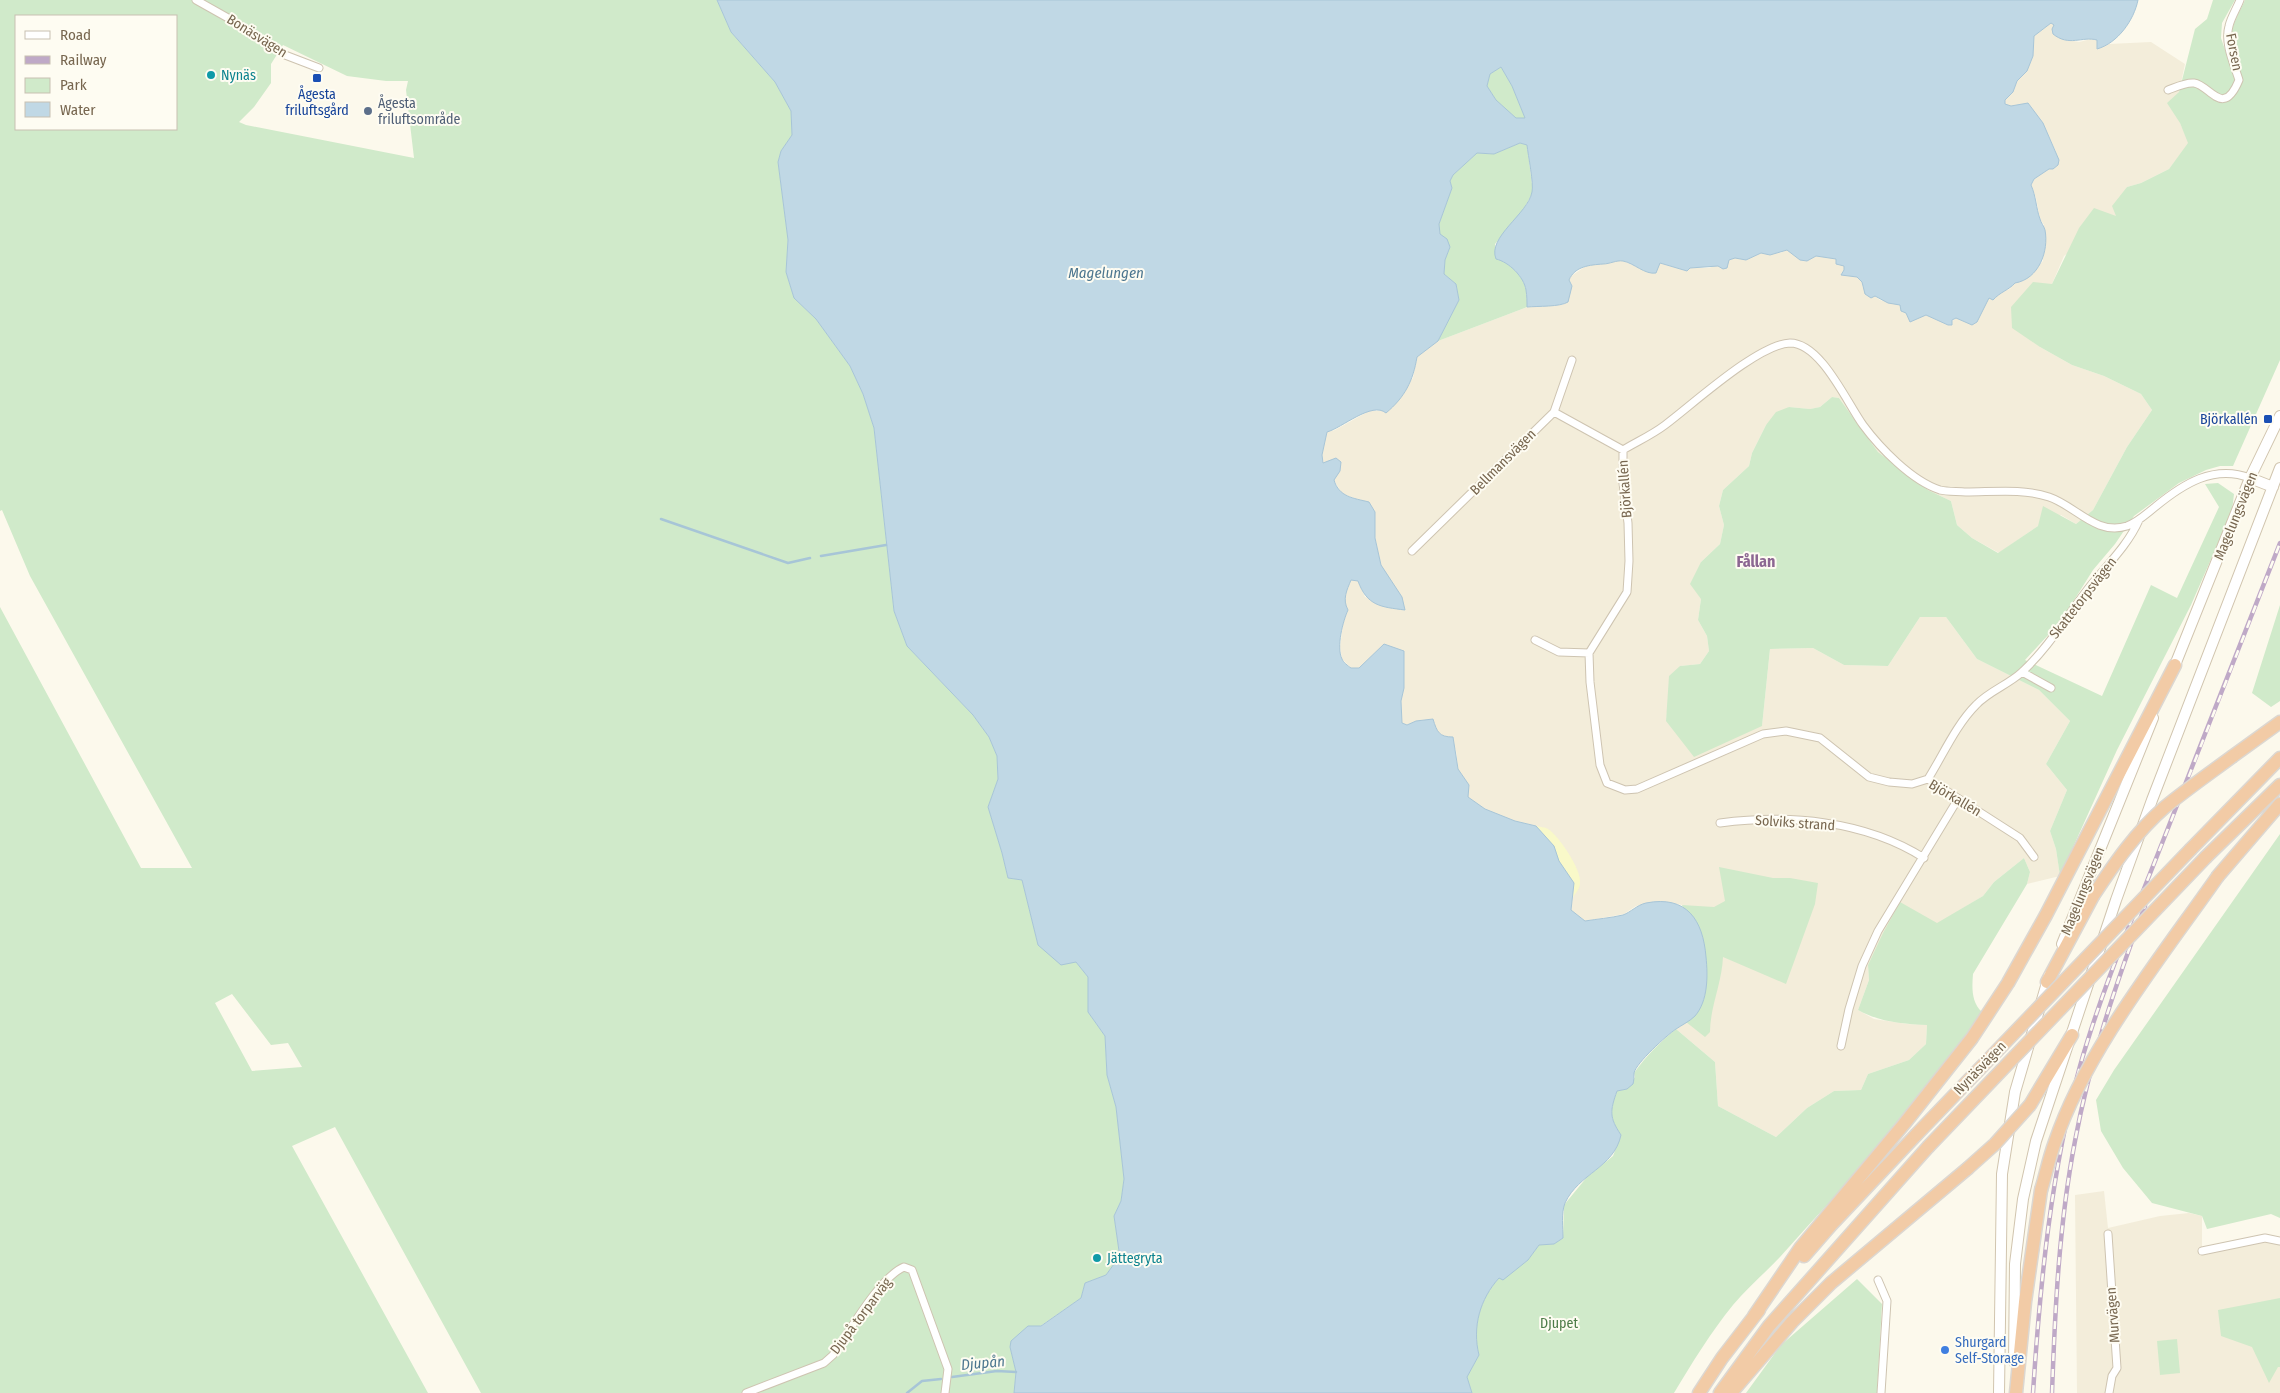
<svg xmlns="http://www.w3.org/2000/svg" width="2280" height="1393" font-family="'Fira Sans Condensed',sans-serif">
	<rect width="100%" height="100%" fill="#fcf9ec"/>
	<!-- residential -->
	<path fill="#f3edda" d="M2051,23L2055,25L2058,38L2079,42L2091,39L2097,40V49L2109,44L2151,42L2185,64L2179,92L2180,123L2189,143L2169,169L2141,183L2127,187L2116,216L2064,256L2052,284L2040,347L2072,365L2104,376L2141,394L2152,410L2127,447L2093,510L2076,524L2061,515L2038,526L1999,553L1972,538L1957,525L1951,501L1928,490L1878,452L1839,398L1832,397L1820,407L1810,409L1789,407L1766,425L1752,453L1749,466L1723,490L1719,506L1724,525L1720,544L1701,562V599L1698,620L1707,636L1709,651L1700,664L1680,666L1668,702L1666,721L1762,726L1770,649L1813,648L1844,665L1888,666L1920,617H1946L1977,659L2039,690L2070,721L2046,764L2067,790L2050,831L2056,849L2060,876L2027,884L2030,872L2024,858L1994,882L1983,896L1937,924L1900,903L1868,965L1869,980L1858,1010L1874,1019L1907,1024L1927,1025L1926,1044L1909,1060L1868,1074L1861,1090L1834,1091L1807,1108L1776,1137L1718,1106L1715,1062L1676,1029L1694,1017L1693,914L1682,905L1667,902L1636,906L1624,914L1585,921L1571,910L1573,897L1536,826L1515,821L1485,809L1468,797L1469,785L1458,769L1456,750L1438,734L1433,719L1416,721L1407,725L1402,723L1401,701L1404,688L1392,648L1384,644L1359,668H1351L1342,659L1340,647L1344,617L1348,610L1345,604V596L1351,580L1358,581L1365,597L1395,609H1405L1381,565L1375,537V511L1354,498L1342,494L1334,480L1340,471L1324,464L1322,455L1327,432L1335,430L1369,411H1383L1413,378L1417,357L1438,341L1527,307L1544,305H1563L1572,286L1569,280L1571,276L1589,264L1621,260L1646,271L1659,263L1687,271L1689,268H1709L1735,258L1746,260L1761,253H1780L1787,250L1801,260L1807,261L1816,256L1837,259L1844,266V270L1841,274L1857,277L1862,282L1863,288L1880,300L1900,305L1906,312L1918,317L1926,315L1948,325L1956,318L1980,316L1989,297L1993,299L2000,292L2010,289L2015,282L2027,278L2043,261L2044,225L2040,219L2036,198L2031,185L2034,179L2049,169L2056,152L2043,123L2005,104V100L2013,92L2017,81L2027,71L2033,56L2034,36Z
		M2104,1191L2108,1228L2160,1216L2189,1213L2202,1216V1250L2265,1238L2280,1241V1393H2077L2075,1195Z"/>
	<!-- green -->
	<path fill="#d0eaca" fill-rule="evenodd" d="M0,0H717L731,32L775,82L791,111L792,135L781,151L778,162L788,240L786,272L794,298L816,319L850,366L863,394L874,428L894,611L907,646L973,715L989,737L997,756L998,779L988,807L1002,853L1008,878L1022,880L1038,945L1076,962L1088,977V1012L1105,1036L1107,1075L1116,1107L1124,1179L1121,1201L1114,1216L1119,1251L1114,1264L1106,1275L1085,1283L1081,1298L1010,1347L1016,1372L1014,1393H481L335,1127L292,1146L428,1393H0V607L141,868H192L30,576L2,510L0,511ZM16,16H176V129H16ZM283,45L347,76L386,81H408L406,90L414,158L246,125L239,122L254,107L271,83V64ZM232,994L271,1045L288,1043L302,1067L252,1071L215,1003Z
		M2213,0H2235L2222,23L2221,38L2234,76L2242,79C2240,68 2233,57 2231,45C2229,28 2239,14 2245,0H2280V360L2233,466H2220L2206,470L2179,483L2134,516L2115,544L2093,570L2061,621L2025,660L2102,696L2151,585L2177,598L2219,507L2205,484L2218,483L2234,494L2232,511L2191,605L2117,750L2060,876L2056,849L2050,831L2067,790L2046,764L2070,721L2039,690L1977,659L1946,617H1920L1888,666L1844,665L1813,648L1770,649L1762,726L1694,757L1666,721L1669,676L1680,666L1700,664L1709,651L1707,636L1698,620L1701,599L1690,584L1701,562L1720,544L1724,525L1719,506L1723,490L1749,466L1752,453L1766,425L1776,412L1789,407L1810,409L1820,407L1832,397L1839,398L1878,452L1928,490L1951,501L1957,525L1972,538L1998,553L2038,526L2043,506L2076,524L2093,510L2127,447L2152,410L2141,394L2104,376L2072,365L2040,347L2012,328L2011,307L2033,282L2052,284L2079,228L2094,208L2116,216L2112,206L2127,187L2141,183L2169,169L2188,143L2180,123L2167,103L2179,92L2195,29L2207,19Z
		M1501,67L1512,86L1525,118H1516L1496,100L1487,86L1490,74Z
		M1520,143L1527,145L1533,192L1523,210L1495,244L1496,258C1509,262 1524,277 1526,290C1527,296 1527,302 1527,307L1438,341L1459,300L1456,284L1444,274L1445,260L1450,247L1440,234L1439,224L1452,188L1450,181L1453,175L1477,153L1494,154Z
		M2280,605V701L2271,707L2252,693Z
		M2280,834V1218L2271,1214L2207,1229L2202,1216L2152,1203L2123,1168L2101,1131L2096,1100L2114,1070Z
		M2024,858L2030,872L2027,884L1973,974C1972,987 1971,1002 1982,1012C1925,1100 1851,1178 1780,1257C1765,1273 1747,1288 1733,1305C1711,1332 1692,1363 1674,1393H1472L1467,1377L1479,1355C1472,1327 1480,1299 1499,1278L1503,1279L1528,1260L1539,1245L1554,1244L1563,1238L1564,1205L1587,1177L1613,1156L1621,1135C1609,1117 1610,1111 1617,1091L1627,1089L1635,1077L1634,1073C1646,1056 1660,1042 1676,1029L1715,1062L1718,1106L1776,1137L1807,1108L1834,1091L1861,1090L1868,1074L1909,1060L1926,1044L1927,1025C1902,1024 1880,1022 1858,1010L1869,980L1868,965L1883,933L1900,902L1937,923L1983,896L1994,882Z
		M1719,867L1773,878H1790L1818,883L1815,904L1786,984L1723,957C1722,983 1710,1007 1710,1032L1705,1037L1686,1022C1703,1011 1708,990 1707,970C1706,958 1687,919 1682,905L1714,907L1725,901Z
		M1857,1279L1882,1304L1877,1393H1746L1781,1345Z
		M2280,1298V1367H2278L2269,1383L2252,1347L2221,1336L2218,1310Z
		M2177,1339L2180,1373L2160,1375L2157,1341Z"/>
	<!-- sand -->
	<path fill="#f9f9c9" d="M1536,826C1540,827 1545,827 1548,829C1559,836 1582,870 1580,883C1580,888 1576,893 1573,897L1574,883L1559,861L1554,846Z"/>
	<!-- water -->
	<path fill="#c0d8e5" stroke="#a7c5d7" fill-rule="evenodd" d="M717,0H2138C2134,20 2118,43 2097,49V40C2082,36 2069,47 2053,34L2052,29L2054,25L2051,23L2034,36L2033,56L2027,71L2017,81L2013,92L2005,100V104L2011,106L2028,103L2043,123L2059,160L2058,165L2053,169H2049L2034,179L2031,185C2036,196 2036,208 2040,219C2041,223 2044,226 2045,230C2049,251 2039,279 2015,283C2009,290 2000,292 1993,300L1989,298L1977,322L1972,325L1956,318L1952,320V325H1948L1926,315L1910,322L1906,313L1901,311L1900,305L1888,303L1875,296L1871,298L1865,294L1862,282L1857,277L1841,275L1844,270V266L1836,264V259L1816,256L1807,261L1800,260L1787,250L1770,255L1761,253L1746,260L1735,258L1729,260L1727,268L1723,269L1718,266L1690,268L1687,271L1660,263L1656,273C1645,275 1634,263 1623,261C1616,260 1610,264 1603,264C1590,265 1575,266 1569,280L1572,286L1568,302C1560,307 1538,306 1527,307C1527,302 1527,296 1526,290C1524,277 1509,262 1496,259C1487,237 1528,214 1532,192C1534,184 1528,155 1527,145L1520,143L1494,154L1477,153L1453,175L1450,181L1452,188L1439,224L1440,234L1447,239L1450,247L1445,260L1444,274L1456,284L1459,300L1438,341L1417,357C1413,381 1405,397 1386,413C1372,401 1342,428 1327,432L1322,455L1323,463L1336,458L1341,462L1340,471L1334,480C1339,497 1353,498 1369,502L1375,512V538L1381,565L1402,597L1405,610C1381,607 1367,606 1358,581L1351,580C1347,590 1342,599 1348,610C1343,621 1336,647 1342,659C1343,662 1348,666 1351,668H1359L1384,644L1404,651V688L1401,701L1402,723L1407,725L1416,721L1433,719C1437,732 1439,737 1453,737L1458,769L1469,785L1468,797L1485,809L1515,821L1536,826L1554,846L1559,861L1574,883L1571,910L1585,921C1597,919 1610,918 1623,915C1631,912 1637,905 1646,903C1687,895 1703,920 1706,957C1708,976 1708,1001 1695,1016C1690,1021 1682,1025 1676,1029C1667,1035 1636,1063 1634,1073C1634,1077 1634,1080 1633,1084L1627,1089L1617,1091C1610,1111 1609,1117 1621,1135C1614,1168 1579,1173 1565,1203C1561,1213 1563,1228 1563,1238L1554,1244L1539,1245L1528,1260L1503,1280L1499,1278C1480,1299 1472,1327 1479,1355L1467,1377L1472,1393H1014L1016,1372L1010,1347L1011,1341L1028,1326H1041L1081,1298L1085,1283L1106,1275L1114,1264L1119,1251L1114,1216L1121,1201L1124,1179L1116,1107L1107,1075L1105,1036L1088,1012V977L1076,962L1061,965L1038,945L1022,880L1008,878L1002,853L988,807L998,779L997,756L989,737L973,715L907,646L894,611L874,428L863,394L850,366L816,319L794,298L786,272L788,240L778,162L781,151L792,135L791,111L775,82L731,32ZM1501,67L1512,86L1525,118H1516L1496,100L1487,86L1490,74Z"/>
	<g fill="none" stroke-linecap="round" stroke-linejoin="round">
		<!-- stream -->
		<path stroke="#a7c5d7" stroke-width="2.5" d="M661,519L788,563L810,558
			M821,556L886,545
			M952,1377L997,1371L1016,1372
			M907,1393L922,1381L941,1379"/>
		<defs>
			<path id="street" d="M196,0L228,18L285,55L319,68
				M2168,90C2176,87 2186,82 2194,83C2210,85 2223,119 2239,80C2234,64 2224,43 2229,26C2231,17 2237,8 2240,0
				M1554,412L1623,450
				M1412,551L1554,412L1572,360
				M1535,640L1559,652L1589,653
				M2022,672L2051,688
				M1928,779L1912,784L1889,782L1869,777L1820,738L1786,731L1763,734L1637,789L1625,790L1607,783L1600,765L1590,682L1589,653L1627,592L1629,561L1628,523L1623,483V450C1636,442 1652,435 1665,425C1692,405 1758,344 1790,343C1821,343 1847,403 1863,425C1880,448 1912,481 1940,490C1948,492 1958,491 1966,492C1993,492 2022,488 2049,497C2076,506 2096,536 2127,526C2138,522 2146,514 2155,507C2183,484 2214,464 2250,478
				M1928,779C1943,755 1956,725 1976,705C1989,691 2008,685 2022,672C2050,646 2068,614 2091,585C2107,565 2128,545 2139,520
				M1928,779L2020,838L2034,857
				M1720,823C1788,814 1864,820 1924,858
				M1841,1046L1849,1009L1862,966L1878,931L1958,799
				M2108,1234L2117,1368L2112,1376L2109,1393
				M2202,1251L2265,1238L2280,1241
				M1878,1280L1887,1301L1881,1393
				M746,1393L824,1363L833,1355C849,1332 880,1277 904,1267L912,1270L948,1369L945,1393"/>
			<path id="secondary" d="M2250,478L2273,487
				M2173,670L2250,478L2280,416
				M2062,944L2153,718
				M2014,1362L2015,1264L2023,1199L2036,1141L2116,900L2152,800L2280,468
				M1999,1393L2002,1174L2015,1092L2049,976"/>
			<path id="highway" d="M2233,756L2280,722
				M2191,849L2280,758
				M2206,857L2280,785
				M2218,876L2280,804
				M2047,982L2093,896
				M2030,1105L2072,1035
				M1804,1256L1831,1225L1916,1135
				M1754,1316L1801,1247L1904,1124L1972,1038L2008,983L2046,915L2175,665
				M1699,1393L1722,1358L1759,1310
				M1720,1393L1769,1326L1928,1147
				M1731,1393L1792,1322L1831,1283L1967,1169
				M2016,1393L2025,1302L2041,1190"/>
		</defs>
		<!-- street casing -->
		<use href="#street" stroke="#cec4b1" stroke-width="9"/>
		<!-- secondary casing -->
		<use href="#secondary" stroke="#d1c5af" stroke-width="12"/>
		<!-- highway casing -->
		<use href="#highway" stroke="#dcd7d1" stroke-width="15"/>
		<!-- street -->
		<use href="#street" stroke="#fff" stroke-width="7"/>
		<!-- secondary -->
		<use href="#secondary" stroke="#fff" stroke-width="10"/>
		<!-- highway -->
		<use href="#highway" stroke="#f2cba6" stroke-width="12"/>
		<defs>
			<path id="rail" d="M2033,1393C2040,1284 2051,1171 2080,1066C2101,992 2131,922 2159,851C2200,749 2240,646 2280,543
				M2052,1393C2055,1309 2059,1224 2075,1141C2090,1060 2116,983 2145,906"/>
		</defs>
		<!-- rail casing -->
		<use href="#rail" stroke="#bfa9c7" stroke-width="4.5"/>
		<!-- rail -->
		<use href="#rail" stroke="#fefcf2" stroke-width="2.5" stroke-dasharray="8" stroke-linecap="butt"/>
		<defs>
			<path id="highway-bridge" d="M2093,896C2114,864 2136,832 2165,807C2187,789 2210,773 2233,756
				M1916,1135L2191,849
				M1928,1147L2206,857
				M1967,1169L1995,1144L2030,1105
				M2041,1190C2046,1174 2049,1158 2055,1142C2086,1050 2162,956 2218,876"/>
		</defs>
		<!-- highway-bridge casing -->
		<use href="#highway-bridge" stroke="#dcd7d1" stroke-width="15" stroke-linecap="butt"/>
		<!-- highway-bridge -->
		<use href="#highway-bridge" stroke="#f2cba6" stroke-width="12"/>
	</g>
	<!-- markers -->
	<g fill="#0f9aa8" stroke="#fefcf2" stroke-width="2">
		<circle cx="211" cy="75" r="5"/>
		<circle cx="1097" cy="1258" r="5"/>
	</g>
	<g fill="#1a4fb4" stroke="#fefcf2" stroke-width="2">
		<rect x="312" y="73" width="10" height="10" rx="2.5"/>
		<rect x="2263" y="414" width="10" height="10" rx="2.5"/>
	</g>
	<circle fill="#5c6f8a" stroke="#fefcf2" stroke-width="2" cx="368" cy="111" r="5"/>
	<circle fill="#3f7fe0" stroke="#fefcf2" stroke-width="2" cx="1945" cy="1350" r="5"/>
	<g text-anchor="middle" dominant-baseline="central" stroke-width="4" stroke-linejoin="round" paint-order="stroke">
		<!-- street labels -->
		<g font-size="14" fill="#77664f" stroke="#fefcf2">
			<text transform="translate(257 36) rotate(32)">Bonäsvägen</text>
			<text transform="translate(2234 52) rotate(79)">Forsen</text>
			<text transform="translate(1503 462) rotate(-45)">Bellmansvägen</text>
			<text transform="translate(1625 489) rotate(-94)">Björkallén</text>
			<text transform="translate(2236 516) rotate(-68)">Magelungsvägen</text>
			<text transform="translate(2083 598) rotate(-52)">Skattetorpsvägen</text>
			<text transform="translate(1955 798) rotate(31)">Björkallén</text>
			<text transform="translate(1795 823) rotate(4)">Solviks strand</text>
			<text transform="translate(2083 891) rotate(-68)">Magelungsvägen</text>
			<text transform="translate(1980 1068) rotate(-46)">Nynäsvägen</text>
			<text transform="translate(2113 1315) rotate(-94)">Murvägen</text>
			<text transform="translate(861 1316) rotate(-53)">Djupå torparväg</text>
		</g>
		<!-- culture labels -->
		<g font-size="14" fill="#0d838f" stroke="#fefcf2" text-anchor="start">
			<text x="221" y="75">Nynäs</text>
			<text x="1107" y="1258">Jättegryta</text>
		</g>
		<!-- transit labels -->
		<g font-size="14" fill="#164399" stroke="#fefcf2">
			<text x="317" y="94">Ågesta<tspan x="317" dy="16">friluftsgård</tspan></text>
			<text x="2258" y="419" text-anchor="end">Björkallén</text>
		</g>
		<!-- service labels -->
		<g font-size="14" fill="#4e5e75" stroke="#fefcf2" text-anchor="start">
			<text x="378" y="103">Ågesta<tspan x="378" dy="16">friluftsområde</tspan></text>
		</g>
		<!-- park labels -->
		<g font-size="14" fill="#4c7b47" stroke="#fefcf2">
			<text x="1559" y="1323">Djupet</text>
		</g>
		<!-- shop labels -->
		<g font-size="14" fill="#366cbe" stroke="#fefcf2" text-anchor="start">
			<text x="1955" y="1342">Shurgard<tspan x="1955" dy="16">Self-Storage</tspan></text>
		</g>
		<!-- water labels -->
		<g font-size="15" font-style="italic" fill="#4c768f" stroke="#fefcf2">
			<text x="1106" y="273">Magelungen</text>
			<text transform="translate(983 1363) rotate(-5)">Djupån</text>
		</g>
		<!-- quarter labels -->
		<g font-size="16" font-weight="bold" fill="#8c6792" stroke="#fefcf2">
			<text x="1756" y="561">Fållan</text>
		</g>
	</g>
	<!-- legend -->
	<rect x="15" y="15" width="162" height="115" fill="#fefcf2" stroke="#c8c0b1"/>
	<rect x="25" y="31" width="25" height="8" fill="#ffffff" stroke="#c8c0b1"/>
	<text x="60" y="40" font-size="15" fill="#77664f">Road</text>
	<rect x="25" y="56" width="25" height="8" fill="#bfa9c7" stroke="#c8c0b1"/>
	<text x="60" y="65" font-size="15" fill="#77664f">Railway</text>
	<rect x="25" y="78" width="25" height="15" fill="#d0eaca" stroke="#c8c0b1"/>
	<text x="60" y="90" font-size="15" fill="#77664f">Park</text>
	<rect x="25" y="102" width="25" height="15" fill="#c0d8e5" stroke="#c8c0b1"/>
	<text x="60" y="115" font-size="15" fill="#77664f">Water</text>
</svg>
